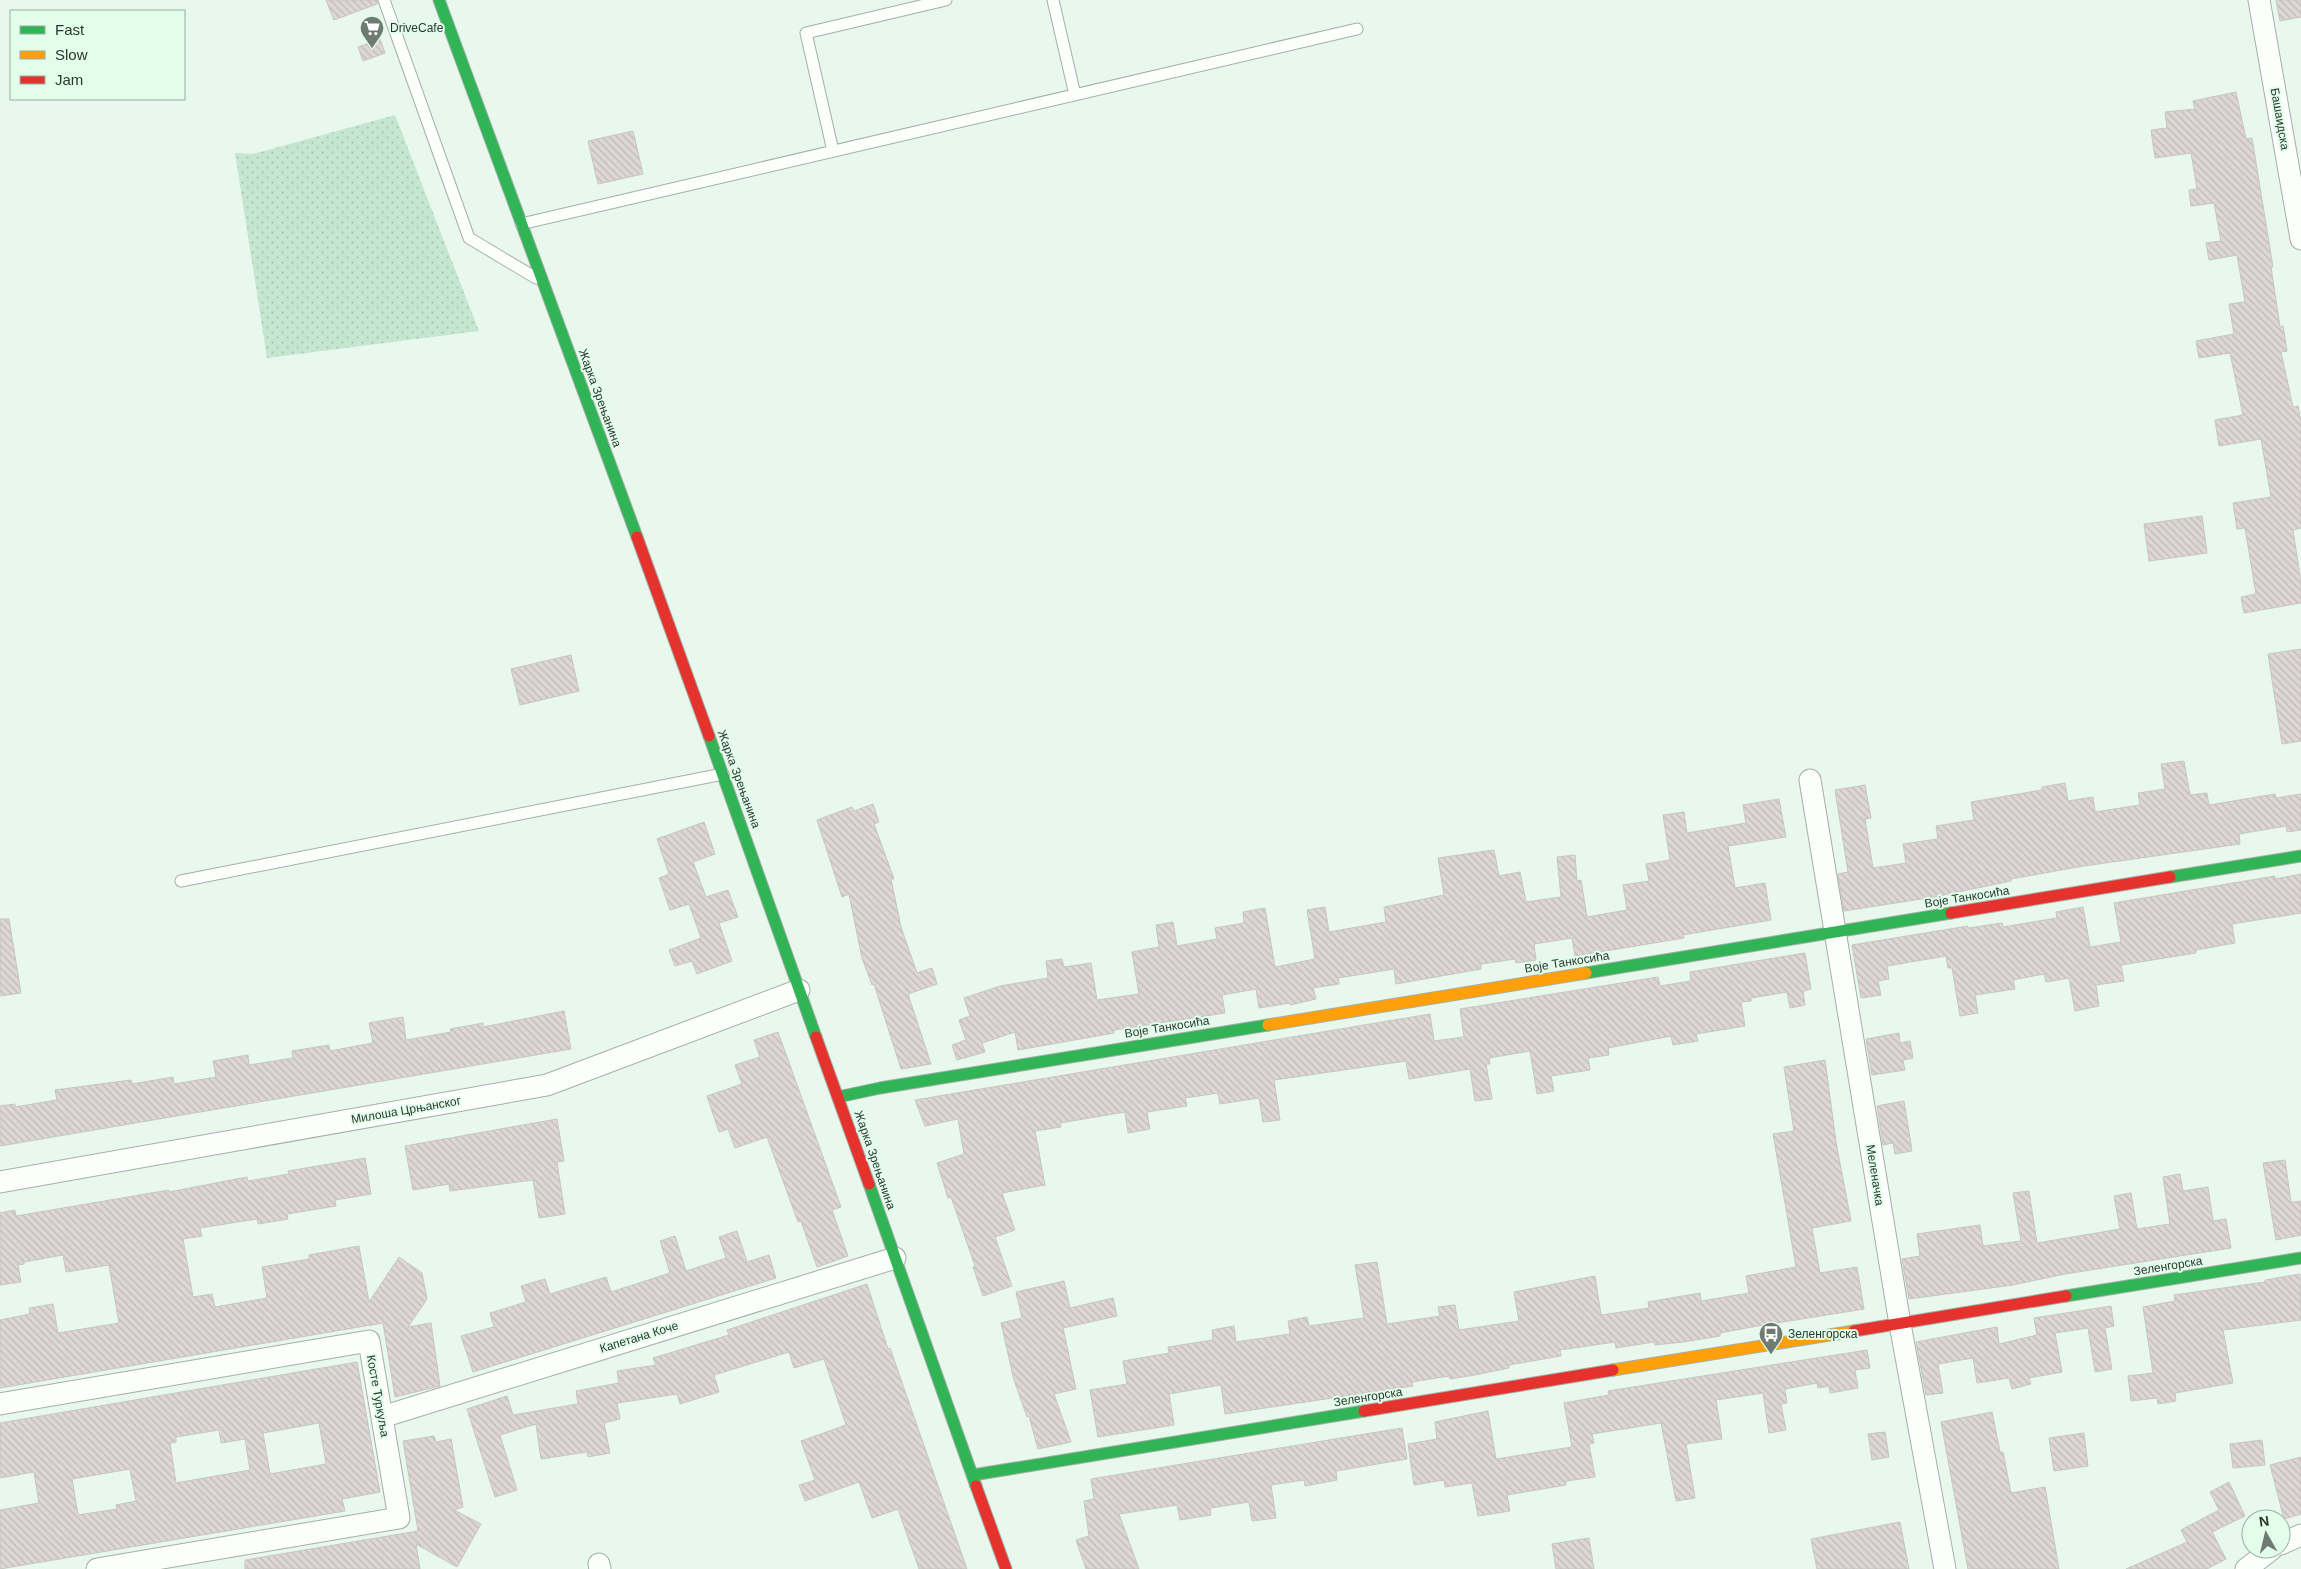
<svg xmlns="http://www.w3.org/2000/svg" width="2301" height="1569" font-family="Helvetica,sans-serif">
	<defs>
		<pattern id="grass-dots" width="8" height="8" patternUnits="userSpaceOnUse" patternTransform="scale(1.25)"><rect width="8" height="8" fill="#c5e6d0"/><path d="M2 2h.1M6 6h.1" fill="none" stroke="#a9c6b3" stroke-width="1.8" stroke-linecap="round"/></pattern>
		<pattern id="building-back-hatch" width="6" height="6" patternUnits="userSpaceOnUse" patternTransform="scale(1.25)"><rect width="6" height="6" fill="#ded7d5"/><path d="M-1 5l2 2M0 0l6 6M5-1l2 2" fill="none" stroke="#bfb9b7"/></pattern>
	</defs>
	<rect width="100%" height="100%" fill="#e8f8ed"/>
	<!-- grass -->
	<path fill="url(#grass-dots)" d="M395,115L479,331L267,358L235,153L253,154Z"/>
	<!-- building -->
	<path fill="url(#building-back-hatch)" stroke="#c5c6c3" fill-rule="evenodd" d="M326,0H377V4L334,20Z
		M2276,0H2301V17L2280,21Z
		M380,39L385,53L363,61L358,47Z
		M2236,92L2246,139L2252,138L2273,267H2271L2280,327L2283,326L2287,351L2281,352L2293,407L2298,406L2301,422V528L2293,530L2301,582V603L2244,613L2241,597L2256,594L2245,528L2237,529L2233,503L2271,497L2261,439L2219,446L2215,420L2243,415L2230,353L2199,358L2196,341L2234,334L2229,304L2245,302L2237,255L2209,260L2206,243L2221,241L2214,203L2191,206L2189,190L2197,189L2191,153L2155,158L2151,130L2167,128L2165,112L2195,109L2193,101Z
		M633,131L643,174L598,184L588,141Z
		M2202,516L2207,553L2149,561L2144,524Z
		M2301,649V741L2282,744L2268,654Z
		M571,655L579,691L520,705L511,669Z
		M2184,761L2190,795L2207,793L2209,805L2275,794L2276,798L2301,794V830L2287,832L2286,826L2239,834L2240,844L2084,866L2011,879V881L1934,897L1844,911L1838,874L1848,872L1835,790L1865,785L1871,818L1865,819L1873,868L1906,863L1903,844L1938,839L1936,826L1974,820L1971,802L2042,790V787L2065,783L2068,801L2093,797L2095,812L2140,805L2138,793L2165,789L2161,764Z
		M1779,799L1786,837L1728,846L1735,888L1765,883L1771,920L1683,935L1684,938L1575,956L1572,938L1534,944L1536,960L1516,963L1515,959L1481,964V969L1396,984L1394,969L1338,978L1339,984L1313,988L1316,999L1290,1005V1003L1259,1008L1256,989L1222,995L1225,1013L1114,1030V1033L1018,1050L1015,1032L982,1043L985,1052L957,1060L952,1045L966,1040L959,1020L970,1016L964,998L1000,986L1048,978L1046,961L1062,959L1064,967L1091,963L1097,1000L1139,994L1132,952L1159,947L1156,925L1173,922L1177,946L1217,939L1215,928L1244,923L1243,912L1265,908L1275,967L1315,959L1307,910L1325,907L1329,932L1386,922L1384,907L1444,895L1438,858L1494,850L1499,876L1520,872L1526,902L1561,897L1557,857L1575,855L1577,881L1581,880L1587,917L1627,910L1623,885L1649,881L1646,864L1670,860L1663,815L1684,812L1687,833L1746,823L1743,805Z
		M873,804L879,822L874,824L894,879H891L901,927L917,973L932,968L937,984L908,994L931,1064L901,1069L874,984L872,985L862,958L849,894L842,897L817,820L852,807L854,811Z
		M704,822L715,854L693,862L706,897L728,890L738,917L719,923L732,961L697,974L692,961L675,966L669,950L701,938L689,904L670,910L659,878L669,874L657,839Z
		M2301,874V913L2232,924L2235,943L2196,950V953L2121,965L2124,981L2096,985L2099,1006L2075,1011L2069,978L2046,982L2044,974L2013,980L2015,989L1975,995L1978,1013L1960,1016L1952,968H1948L1946,956L1887,966L1889,979L1878,981L1881,995L1861,998L1852,945L1968,926V928L2002,923L2003,927L2057,918L2056,912L2083,907L2090,947L2121,942L2114,903L2275,876V879Z
		M0,919H9L21,993L0,996Z
		M1805,953L1811,989L1803,991L1805,1005L1790,1008L1787,992L1751,998V1001L1741,1002L1745,1026L1696,1034L1698,1041L1673,1045L1671,1036L1608,1048L1609,1055L1588,1058L1590,1070L1551,1076L1554,1091L1537,1094L1530,1051L1489,1058L1490,1064H1486L1492,1099L1475,1101L1470,1069L1409,1079L1406,1061L1274,1080L1280,1120L1263,1122L1259,1098L1220,1104L1218,1093L1185,1098L1187,1106L1147,1112L1150,1129L1128,1133L1125,1112L1060,1123L1061,1127L1035,1131L1045,1185L1002,1193L1015,1230L995,1237L1012,1286L983,1296L973,1267L975,1266L951,1197L948,1198L937,1163L964,1154L958,1119L925,1126L915,1100L1430,1014L1434,1041L1464,1037L1460,1009L1658,977L1660,986L1691,981L1690,972Z
		M564,1011L571,1049L0,1146V1106L15,1104V1107L57,1100L55,1090L131,1080L132,1084L173,1077L174,1084L216,1077L213,1061L248,1055L249,1065L293,1058L292,1051L329,1045L330,1051L373,1043L369,1023L403,1017L406,1040L451,1032L450,1029L483,1023V1027Z
		M778,1032L841,1207L832,1210L848,1256L817,1267L801,1221L798,1222L767,1137L735,1148L728,1129L719,1132L707,1096L742,1084L735,1065L760,1057L754,1040Z
		M1899,1033L1900,1043L1910,1041L1913,1058L1903,1060L1905,1070L1872,1075L1866,1039Z
		M1825,1060L1836,1142L1851,1221L1812,1228L1820,1273L1857,1267L1864,1309L1752,1327L1720,1333V1336L1683,1342L1655,1345L1654,1342L1616,1348L1615,1342L1560,1350L1561,1356L1509,1365V1368L1475,1375L1450,1379L1449,1376L1412,1382L1413,1386L1225,1414L1221,1385L1169,1394L1174,1425L1098,1437L1090,1390L1127,1384L1123,1361L1169,1353L1168,1347L1213,1340L1212,1330L1234,1326L1236,1342L1290,1334L1288,1321L1307,1317L1309,1326L1364,1318L1355,1265L1377,1262L1387,1324L1440,1316L1438,1307L1455,1305L1459,1330L1519,1321L1514,1292L1595,1276L1601,1315L1649,1308L1648,1302L1700,1293L1701,1301L1749,1293L1746,1276L1796,1267L1773,1134L1794,1131L1784,1067Z
		M1904,1101L1912,1151L1895,1154L1893,1143L1883,1145L1877,1106Z
		M557,1119L564,1161L557,1162L565,1214L539,1218L533,1180L450,1191L449,1184L413,1190L405,1146Z
		M365,1158L371,1194L335,1200L336,1206L287,1214L288,1219L258,1224L257,1219L200,1228L202,1236L183,1239L193,1297L212,1294L215,1307L267,1298L262,1267L309,1259V1255L359,1246L369,1302L399,1257L422,1273L427,1299L408,1327L431,1323L440,1386L395,1397L383,1323L0,1388V1320L30,1314L29,1308L53,1304L58,1333L119,1323L109,1265L66,1272L63,1255L24,1262V1264L18,1265L21,1282L0,1285V1213L15,1210L16,1216L169,1190V1192L247,1177L248,1181L289,1174L288,1171Z
		M2285,1160L2291,1202L2301,1201V1235L2276,1240L2263,1163Z
		M2180,1174L2183,1191L2208,1187L2213,1221L2226,1219L2231,1248L2065,1274L2013,1285L1909,1299L1902,1259L1920,1256L1917,1234L1980,1225L1983,1246L2021,1241L2013,1193L2029,1191L2037,1243L2120,1229L2114,1196L2131,1193L2137,1229L2170,1224L2163,1177Z
		M737,1231L747,1262L769,1255L776,1278L473,1372L461,1336L494,1327L490,1313L526,1302L521,1286L545,1279L550,1294L606,1277L611,1292L670,1273L660,1241L675,1236L686,1271L726,1258L719,1237Z
		M2300,1274L2301,1320L2223,1330L2233,1383L2175,1393L2176,1401L2158,1404L2157,1398L2131,1401L2128,1376L2153,1373L2143,1307L2175,1301L2174,1295L2265,1282V1280Z
		M1064,1281L1070,1308L1113,1298L1117,1316L1063,1328L1076,1389L1054,1394L1071,1442L1038,1449L1029,1416L1027,1417L1014,1380L1001,1323L1022,1318L1016,1292Z
		M867,1284L888,1349L890,1348L967,1569H919L898,1509L872,1518L859,1482L805,1501L799,1485L815,1480L801,1441L846,1425L824,1359L794,1368L789,1352L714,1375L719,1392L680,1404L677,1394L617,1403L620,1419L604,1423L610,1453L588,1457L587,1452L541,1459L536,1424L500,1435L517,1490L495,1497L467,1409L507,1396L513,1415L578,1404L576,1391L619,1383L617,1371L656,1365L653,1358L729,1335L727,1330Z
		M2111,1306L2114,1326L2105,1328L2112,1369L2095,1372L2088,1328L2055,1333L2062,1372L2029,1378L2031,1384L2012,1389L2009,1378L1977,1383L1973,1358L1938,1364L1943,1393L1926,1395L1916,1342L1997,1327L1999,1344L2037,1335L2034,1318Z
		M1867,1350L1870,1368L1855,1370L1858,1388L1830,1393L1829,1386L1818,1388L1817,1383L1785,1389L1787,1403L1781,1404L1786,1430L1769,1433L1763,1393L1716,1400L1722,1439L1686,1444L1695,1498L1676,1501L1661,1423L1592,1434L1594,1443L1589,1444L1595,1477L1566,1481V1485L1507,1495L1510,1511L1478,1516L1472,1483L1445,1487L1444,1480L1414,1485L1408,1444L1437,1439L1435,1422L1488,1411L1496,1459L1572,1447L1564,1403L1609,1395L1608,1391Z
		M357,1362L380,1492L342,1499L345,1511L0,1569V1510L39,1503L34,1472L0,1478V1423ZM319,1423L326,1464L270,1474L263,1433ZM219,1430L221,1443L245,1439L250,1470L176,1483L170,1443L176,1442V1437ZM130,1469L136,1501L116,1505L117,1509L78,1515L72,1479Z
		M1992,1412L2000,1452H2003L2011,1493L2045,1487L2059,1569H1968L1941,1422Z
		M1402,1428L1407,1459L1336,1471L1337,1480L1305,1486L1304,1480L1271,1485L1276,1518L1252,1521L1249,1502L1210,1508L1211,1515L1180,1520L1177,1505L1119,1514L1139,1569H1086L1076,1540L1089,1536L1084,1501L1094,1499L1091,1479Z
		M1885,1432L1889,1457L1872,1460L1868,1434Z
		M2084,1433L2088,1466L2054,1471L2049,1438Z
		M434,1436L436,1442L451,1439L463,1507L454,1510L481,1524L457,1567L416,1544L420,1569H245V1560L418,1531L403,1441Z
		M2262,1440L2265,1465L2233,1468L2230,1444Z
		M2301,1457V1514L2284,1519L2270,1465Z
		M2229,1482L2245,1516L2212,1532L2226,1559L2207,1569H2126L2187,1542L2181,1530L2219,1510L2210,1492Z
		M1900,1522L1909,1569H1817L1811,1539Z
		M1589,1538L1594,1569H1556L1552,1544Z"/>
	<g fill="none" stroke-linecap="round" stroke-linejoin="round">
		<defs>
			<path id="lane" d="M384,0L469,238L536,278
				M1053,0L1075,95
				M833,151L806,33L946,0
				M521,224L1357,29
				M181,881L723,774"/>
			<path id="street" d="M2259,0L2301,239
				M1810,780L1900,1324L1945,1569
				M0,1182L547,1085L799,990
				M0,1404L369,1341L399,1518L97,1569
				M382,1417L895,1258
				M2281,1544L2301,1535
				M599,1564L600,1569
				M2246,1569L2272,1549"/>
			<path id="fast" d="M439,0L637,537
				M709,736L816,1037
				M2170,877L2301,856
				M1586,973L1951,913
				M838,1097L880,1088L1268,1025
				M869,1184L976,1486
				M2066,1296L2301,1258
				M973,1475L1364,1411"/>
			<path id="slow" d="M1268,1025L1586,973
				M1613,1370L1854,1331"/>
			<path id="jam" d="M637,537L709,736
				M1951,913L2170,877
				M816,1037L869,1184
				M1854,1331L2066,1296
				M1364,1411L1613,1370
				M976,1486L1006,1569"/>
		</defs>
		<!-- lane casing -->
		<use href="#lane" stroke="#a4afa8" stroke-width="13"/>
		<!-- street casing -->
		<use href="#street" stroke="#a4afa8" stroke-width="23"/>
		<!-- fast casing -->
		<use href="#fast" stroke="#a4afa8" stroke-width="13"/>
		<!-- slow casing -->
		<use href="#slow" stroke="#a4afa8" stroke-width="13"/>
		<!-- jam casing -->
		<use href="#jam" stroke="#a4afa8" stroke-width="13"/>
		<!-- lane -->
		<use href="#lane" stroke="#fcfefc" stroke-width="11"/>
		<!-- street -->
		<use href="#street" stroke="#fcfefc" stroke-width="21"/>
		<!-- fast -->
		<use href="#fast" stroke="#30b455" stroke-width="11"/>
		<!-- slow -->
		<use href="#slow" stroke="#ff9f0a" stroke-width="11"/>
		<!-- jam -->
		<use href="#jam" stroke="#e5322d" stroke-width="11"/>
	</g>
	<!-- icons -->
	<defs>
		<symbol id="supermarket-pin" viewBox="-11 -11 22 30"><path d="M0 17L-7.5 6A9.5 9.5 0 1 1 7.5 6Z" fill="#6e7a72" stroke="#e2feeb"/><path d="M-6-5.5h2.5l.6 2H6L4.5 2H-2.5L-4.4-4H-6ZM-1.5 3.2a1.3 1.3 0 1 0 .1 0ZM3 3.2a1.3 1.3 0 1 0 .1 0Z" fill="#fff"/></symbol>
		<symbol id="bus-pin" viewBox="-11 -11 22 30"><path d="M0 17L-7.5 6A9.5 9.5 0 1 1 7.5 6Z" fill="#6e7a72" stroke="#e2feeb"/><path d="M-5-6H5V4H4V6H2V4H-2V6H-4V4H-5ZM-3.5-4V0h7V-4ZM-3.5 1.2v1.5H-2V1.2ZM2 1.2v1.5H3.5V1.2Z" fill="#fff"/></symbol>
	</defs>
	<g fill-rule="evenodd">
		<use href="#supermarket-pin" x="358" y="14" width="28" height="38"/>
		<use href="#bus-pin" x="1757" y="1320" width="28" height="38"/>
	</g>
	<g text-anchor="middle" dominant-baseline="central" stroke-width="4" stroke-linejoin="round" paint-order="stroke">
		<!-- poi labels -->
		<g font-size="12" fill="#2c362f" stroke="#e2feeb" text-anchor="start">
			<text x="390" y="28">DriveCafe</text>
			<text x="1788" y="1334">Зеленгорска</text>
		</g>
		<!-- street labels -->
		<g font-size="12" fill="#2c362f" stroke="#e2feeb">
			<text transform="translate(2280 119) rotate(80)">Башаидска</text>
			<text transform="translate(600 398) rotate(70)">Жарка Зрењанина</text>
			<text transform="translate(739 779) rotate(70)">Жарка Зрењанина</text>
			<text transform="translate(1967 897) rotate(-9)">Воје Танкосића</text>
			<text transform="translate(1567 962) rotate(-9)">Воје Танкосића</text>
			<text transform="translate(1167 1027) rotate(-9)">Воје Танкосића</text>
			<text transform="translate(406 1110) rotate(-10)">Милоша Црњанског</text>
			<text transform="translate(875 1160) rotate(71)">Жарка Зрењанина</text>
			<text transform="translate(1875 1175) rotate(81)">Меленачка</text>
			<text transform="translate(2168 1266) rotate(-9)">Зеленгорска</text>
			<text transform="translate(639 1337) rotate(-17)">Капетана Коче</text>
			<text transform="translate(378 1396) rotate(80)">Косте Туркуља</text>
			<text transform="translate(1368 1397) rotate(-9)">Зеленгорска</text>
		</g>
	</g>
	<!-- legend -->
	<rect x="10" y="10" width="175" height="90" fill="#e2feeb" stroke="#99aea0"/>
	<rect x="20" y="26" width="25" height="8" fill="#30b455" stroke="#99aea0"/>
	<text x="55" y="35" font-size="15" fill="#2c362f">Fast</text>
	<rect x="20" y="51" width="25" height="8" fill="#ff9f0a" stroke="#99aea0"/>
	<text x="55" y="60" font-size="15" fill="#2c362f">Slow</text>
	<rect x="20" y="76" width="25" height="8" fill="#e5322d" stroke="#99aea0"/>
	<text x="55" y="85" font-size="15" fill="#2c362f">Jam</text>
	<!-- north arrow -->
	<g transform="translate(2266 1534) rotate(352)"><circle r="24" fill="#e2feeb" stroke="#99aea0"/>
	<path d="M0-4L9 19L0 12L-9 19Z" fill="#6e7a72"/>
	<text y="-8" font-size="14" font-weight="bold" text-anchor="middle" fill="#2c362f">N</text>
	</g>
</svg>
